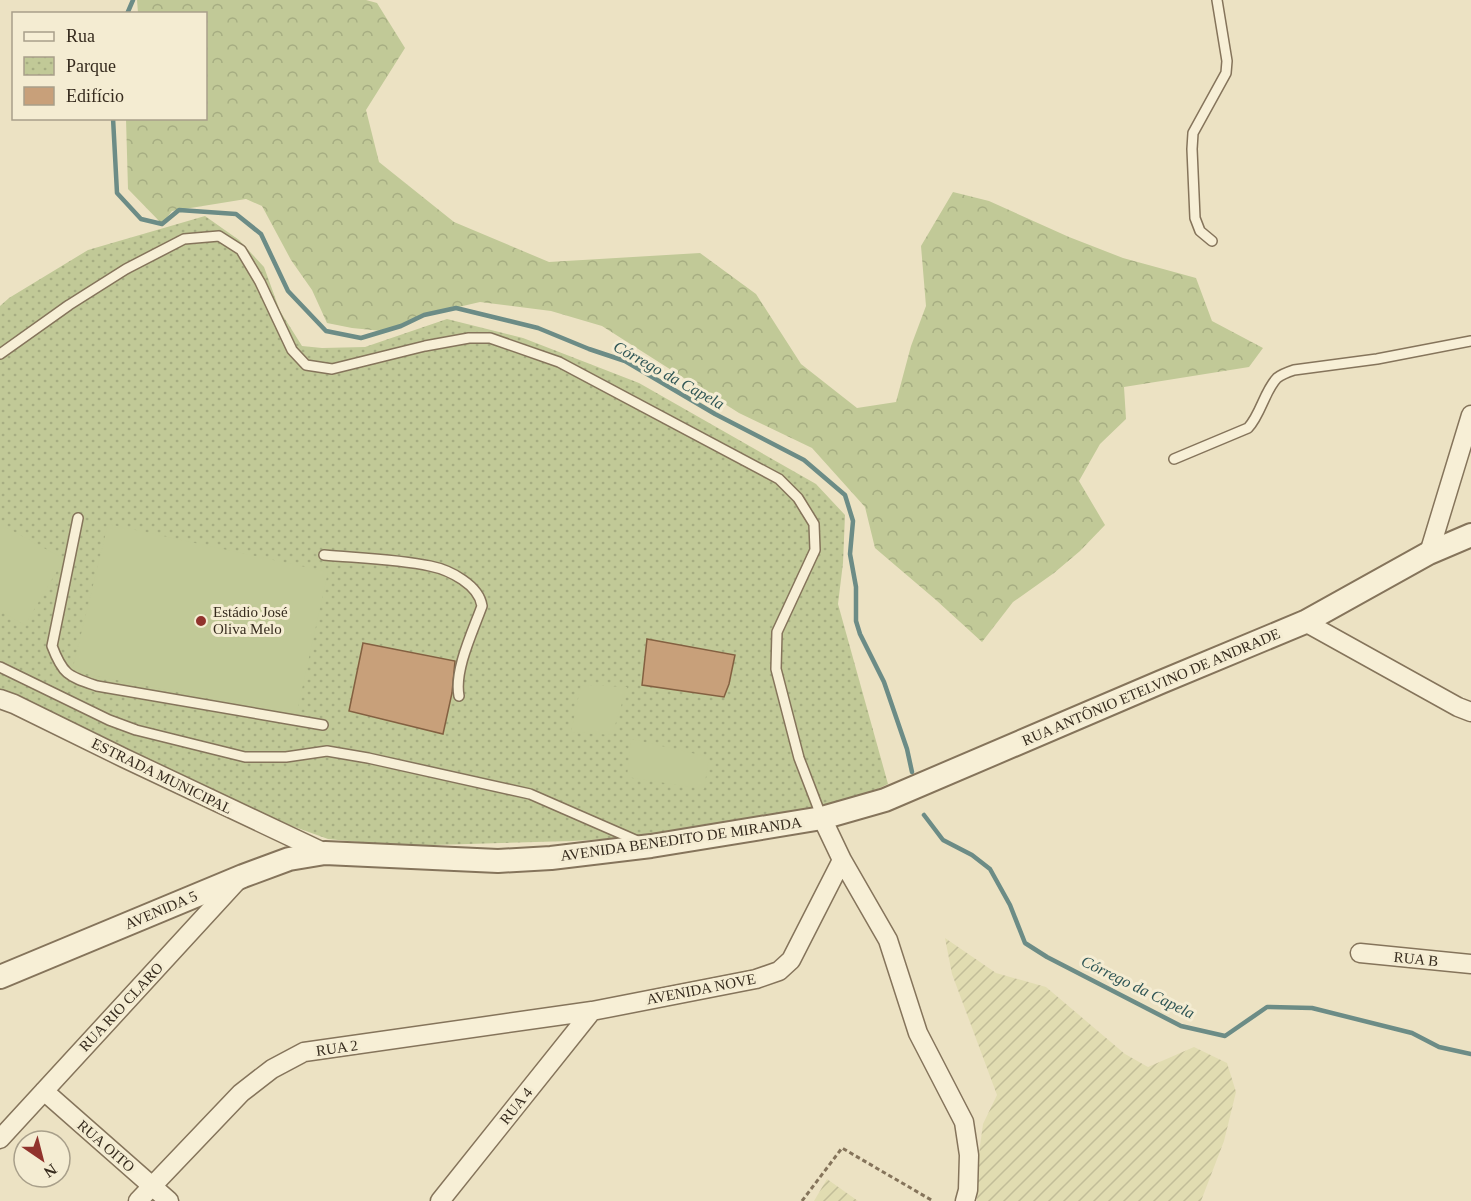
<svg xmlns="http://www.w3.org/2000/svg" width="1471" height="1201" font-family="Georgia,serif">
	<defs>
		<pattern id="farmland-furrows" width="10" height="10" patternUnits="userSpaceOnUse" patternTransform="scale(1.5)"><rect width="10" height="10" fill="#e1dcb1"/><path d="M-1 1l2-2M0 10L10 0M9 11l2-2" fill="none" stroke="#c2bd98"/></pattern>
		<pattern id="forest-crowns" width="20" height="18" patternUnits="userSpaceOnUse" patternTransform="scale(1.5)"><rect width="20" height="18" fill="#c1c997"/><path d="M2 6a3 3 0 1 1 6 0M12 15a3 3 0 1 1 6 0" fill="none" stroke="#a6ad82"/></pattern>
		<pattern id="park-dots" width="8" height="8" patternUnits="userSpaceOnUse" patternTransform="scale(1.5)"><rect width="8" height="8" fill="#c1c997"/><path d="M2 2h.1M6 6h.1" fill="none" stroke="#a6ad82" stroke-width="1.8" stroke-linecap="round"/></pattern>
	</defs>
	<rect width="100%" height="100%" fill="#ece2c3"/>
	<!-- farmland -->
	<path fill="url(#farmland-furrows)" d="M945,938L996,973L1046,987L1125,1054L1148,1067L1194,1047L1227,1063L1236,1092L1224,1141L1201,1201H977L976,1176L983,1124L997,1095L952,974Z
		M827,1179L858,1201H814Z"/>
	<!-- forest -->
	<path fill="url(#forest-crowns)" d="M137,0H366L377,3L405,48L366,110L379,162L454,222L549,262L700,253L756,294L801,364L857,408L896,402L911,346L926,306L921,246L953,192L989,201L1069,237L1123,258L1196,278L1212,321L1263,348L1249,367L1124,387L1126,419L1100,444L1079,481L1105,525L1080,551L1054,573L1013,602L982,642L936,600L875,548L865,507L812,448L739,413L602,326L551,311L480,302L424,315L401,326L382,331L352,328L327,323L312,290L291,260L262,206L246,199L172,211L162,224L128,189L126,119L206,118V14L138,13Z"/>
	<!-- park -->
	<path fill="url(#park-dots)" d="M205,216L239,240L264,267L280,311L302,346L322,348L365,347L447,319L523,338L639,383L816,484L845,515L843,563L838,604L888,784L825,814L662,836L572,841L400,846L328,839L270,818L94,732L0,690V306L9,298L88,250Z"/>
	<!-- pitch -->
	<path fill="#c1c997" d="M0,524L64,559L25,625L0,611Z
		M108,524L328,572L296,716L72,671Z
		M581,685L627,687L612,735L571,732Z
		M631,739L709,757L704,789L627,777Z"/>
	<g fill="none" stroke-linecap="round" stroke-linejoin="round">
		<!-- stream -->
		<path stroke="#6c8c86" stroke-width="4.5" d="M127,14L133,0
			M113,118L117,193L141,219L162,224L179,210L236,214L261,234L288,291L326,331L361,338L401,326L424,315L456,308L538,328L589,349L625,361L715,414L804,460L845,495L853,521L850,554L856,587V621L860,634L884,682L907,749L912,772
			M924,815L943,840L972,855L990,869L1010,905L1025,943L1047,957L1181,1026L1225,1036L1267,1007L1312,1008L1412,1033L1439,1047L1471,1054"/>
	</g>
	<!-- building -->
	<path fill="#c8a07a" stroke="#836041" stroke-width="1.5" d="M647,639L735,655L729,684L724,697L642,685Z
		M363,643L455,661L452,693L443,734L349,711Z"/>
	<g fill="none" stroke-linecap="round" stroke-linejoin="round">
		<defs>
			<path id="service" d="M1212,241L1200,231L1195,218L1192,149L1193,133L1226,73L1227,61L1217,0
				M0,354L69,305L126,269L184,239L219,236L241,250L260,282L292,350L306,365L332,369L425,346L469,338H490L559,362L779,479L798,498L814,524L815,550L777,632L776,669L799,758L822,818
				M1174,459L1248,428C1261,414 1264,392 1277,378C1282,374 1288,372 1294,370L1377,359L1471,341
				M78,518L52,646C63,675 68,676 97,686L323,725
				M324,555C358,558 397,559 430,566C450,570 479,585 482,606C473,631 454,670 459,696
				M0,667L109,720L136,730L245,757H286L327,751L368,758L530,794L640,842"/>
			<path id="minor" d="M1429,553L1471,415
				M1305,622L1458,707L1471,712
				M0,699L14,704L124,758L325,853
				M842,860L888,940L918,1033L964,1122L969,1155L968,1190L965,1201
				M1360,953L1471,964
				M44,1091L169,1201
				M0,1139L239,879
				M138,1201L241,1093L272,1069L304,1052L592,1011L756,979L779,971L791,960L842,860L822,818
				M440,1201L592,1011"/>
			<path id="tertiary" d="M0,977L243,876L289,859L325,853L498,861L551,858L651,846L822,818L885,800L1161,682L1305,622L1429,553L1471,535"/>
		</defs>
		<!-- service casing -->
		<use href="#service" stroke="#85745b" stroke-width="12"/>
		<!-- minor casing -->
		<use href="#minor" stroke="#85745b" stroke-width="21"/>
		<!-- tertiary casing -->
		<use href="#tertiary" stroke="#85745b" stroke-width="26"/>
		<!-- path -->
		<path stroke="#85745b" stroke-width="3" stroke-dasharray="4.5 3" stroke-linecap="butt" d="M802,1201L842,1148L933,1201"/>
		<!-- service -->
		<use href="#service" stroke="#f7efd6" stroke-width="9"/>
		<!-- minor -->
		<use href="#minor" stroke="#f7efd6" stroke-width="18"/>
		<!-- tertiary -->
		<use href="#tertiary" stroke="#f7efd6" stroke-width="22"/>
	</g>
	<!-- markers -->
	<circle fill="#91332d" stroke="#f4ecd2" stroke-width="2" cx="201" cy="621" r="6"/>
	<g text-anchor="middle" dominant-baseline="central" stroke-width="6" stroke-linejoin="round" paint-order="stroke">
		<!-- poi labels -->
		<g font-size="15" fill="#362b1e" stroke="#f4ecd2" text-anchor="start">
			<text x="213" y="612">Estádio José<tspan x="213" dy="17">Oliva Melo</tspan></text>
		</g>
		<!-- street labels -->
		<g font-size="15" fill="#362b1e" stroke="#f4ecd2">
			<text transform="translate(1151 687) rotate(-23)">RUA ANTÔNIO ETELVINO DE ANDRADE</text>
			<text transform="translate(162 776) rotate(26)">ESTRADA MUNICIPAL</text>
			<text transform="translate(681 839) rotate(-8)">AVENIDA BENEDITO DE MIRANDA</text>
			<text transform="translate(161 910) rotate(-23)">AVENIDA 5</text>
			<text transform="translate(1416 959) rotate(6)">RUA B</text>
			<text transform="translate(701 989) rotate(-11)">AVENIDA NOVE</text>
			<text transform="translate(121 1007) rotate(-47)">RUA RIO CLARO</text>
			<text transform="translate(337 1048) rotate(-8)">RUA 2</text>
			<text transform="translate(516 1106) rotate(-51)">RUA 4</text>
			<text transform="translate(106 1146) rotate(41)">RUA OITO</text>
		</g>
		<!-- water labels -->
		<g font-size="16" font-style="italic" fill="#2e5555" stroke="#f4ecd2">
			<text transform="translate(669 375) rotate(29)">Córrego da Capela</text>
			<text transform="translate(1138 987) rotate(26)">Córrego da Capela</text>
		</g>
	</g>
	<!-- legend -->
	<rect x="12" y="12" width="195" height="108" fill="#f4ecd2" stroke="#a89f8a" stroke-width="1.5"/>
	<rect x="24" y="32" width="30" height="9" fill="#f7efd6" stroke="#a89f8a" stroke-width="1.5"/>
	<text x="66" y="42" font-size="18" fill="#362b1e">Rua</text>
	<rect x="24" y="57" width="30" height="18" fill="url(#park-dots)" stroke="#a89f8a" stroke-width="1.5"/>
	<text x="66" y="72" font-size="18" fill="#362b1e">Parque</text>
	<rect x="24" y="87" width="30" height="18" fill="#c8a07a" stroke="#a89f8a" stroke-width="1.5"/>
	<text x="66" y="102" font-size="18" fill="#362b1e">Edifício</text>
	<!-- north arrow -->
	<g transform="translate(42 1159) rotate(145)"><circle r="28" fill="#f4ecd2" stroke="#a89f8a" stroke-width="1.5"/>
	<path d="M0-4.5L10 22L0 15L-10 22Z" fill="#91332d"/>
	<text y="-9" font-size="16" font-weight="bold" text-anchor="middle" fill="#362b1e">N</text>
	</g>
</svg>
